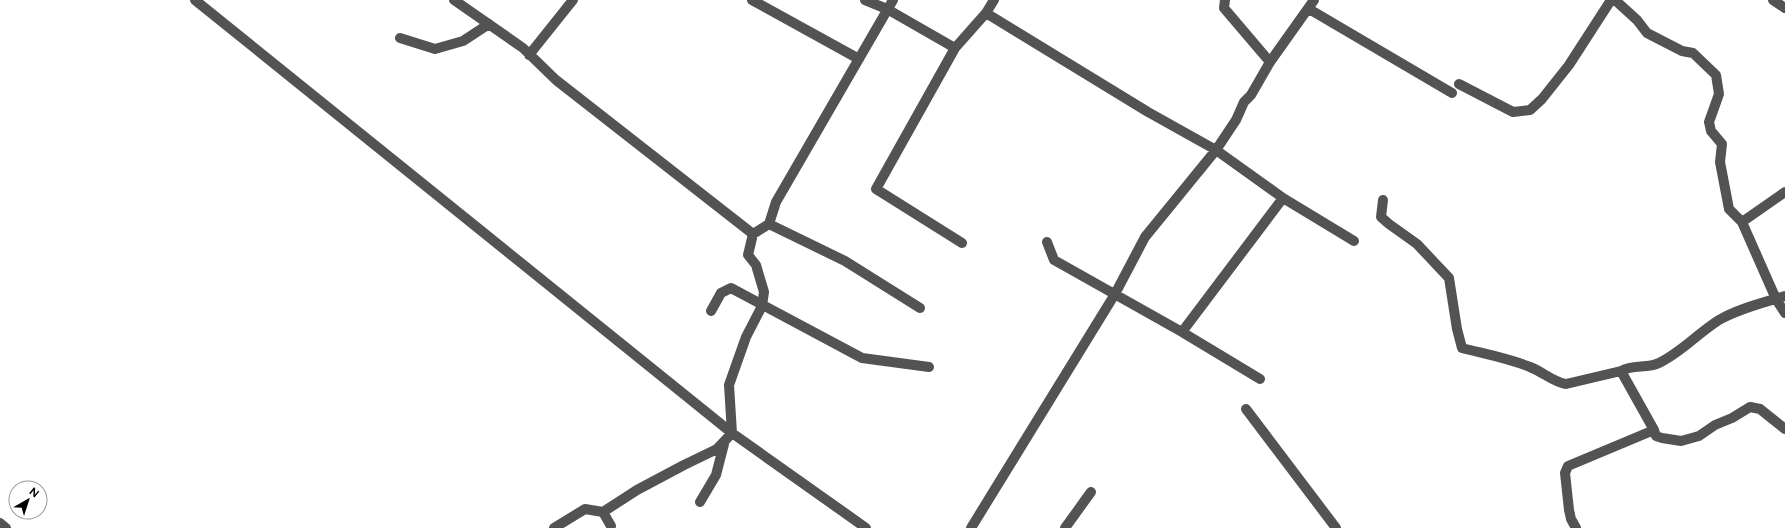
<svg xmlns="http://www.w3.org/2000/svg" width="1785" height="528" font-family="Figtree,sans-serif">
	<rect width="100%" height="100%" fill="#fff"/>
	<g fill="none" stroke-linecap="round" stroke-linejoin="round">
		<!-- minor -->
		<path stroke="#535353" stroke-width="10" d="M195,0L732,433L866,528
			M454,0L523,48L556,80L753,234
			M752,0L859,59
			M865,0L887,9L955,48L986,13L1148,112L1216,150L1283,198L1354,241
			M1225,0L1224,8L1270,62
			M1615,0L1637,20L1647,33L1682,51L1693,53L1716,75L1719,94L1709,122L1711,131L1722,144L1720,162L1729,209L1742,222L1776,299L1785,313
			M1773,0L1785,8
			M1309,9L1452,93
			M986,13L994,0
			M400,38L435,49L463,41L489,24
			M955,48L876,189L962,243
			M529,55L573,0
			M1459,84L1513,112L1530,110L1542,99L1569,65L1611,0
			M1383,200L1381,217L1389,224L1417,244L1449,278L1457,329L1462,348C1485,354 1508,358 1530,367C1543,372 1553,382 1566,384L1621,371C1633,364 1647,369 1659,363C1682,352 1698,333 1719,320C1740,308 1763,303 1785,296
			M1742,222L1785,192
			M769,224L845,261L920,308
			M1047,242L1054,260L1182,332L1260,379
			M711,311L721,293L731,288L862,358L929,367
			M1182,332L1283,198
			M1621,371L1654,430
			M1246,409L1336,528
			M700,502L716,475L724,444
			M603,512L637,490L684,465L717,449L732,433L729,385L746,337L762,306L764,292L756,265L748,255L753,234L769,224L776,202L893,0
			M0,523L6,528
			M554,528L585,509L603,512L611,526
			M971,528L1115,294L1145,237L1216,150L1236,120L1244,102L1251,95L1270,62L1314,0
			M1065,528L1091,492
			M1576,528L1571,519L1569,510L1565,473L1568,466L1654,430L1656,436L1662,438L1681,441L1699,436L1715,425L1732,418L1750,407L1760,409L1785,429"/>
	</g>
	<!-- north arrow -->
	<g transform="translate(28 500) rotate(39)"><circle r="19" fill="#ffffff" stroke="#999999"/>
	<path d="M0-3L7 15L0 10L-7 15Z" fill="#000000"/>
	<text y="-6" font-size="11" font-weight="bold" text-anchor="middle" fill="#000000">N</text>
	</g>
</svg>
